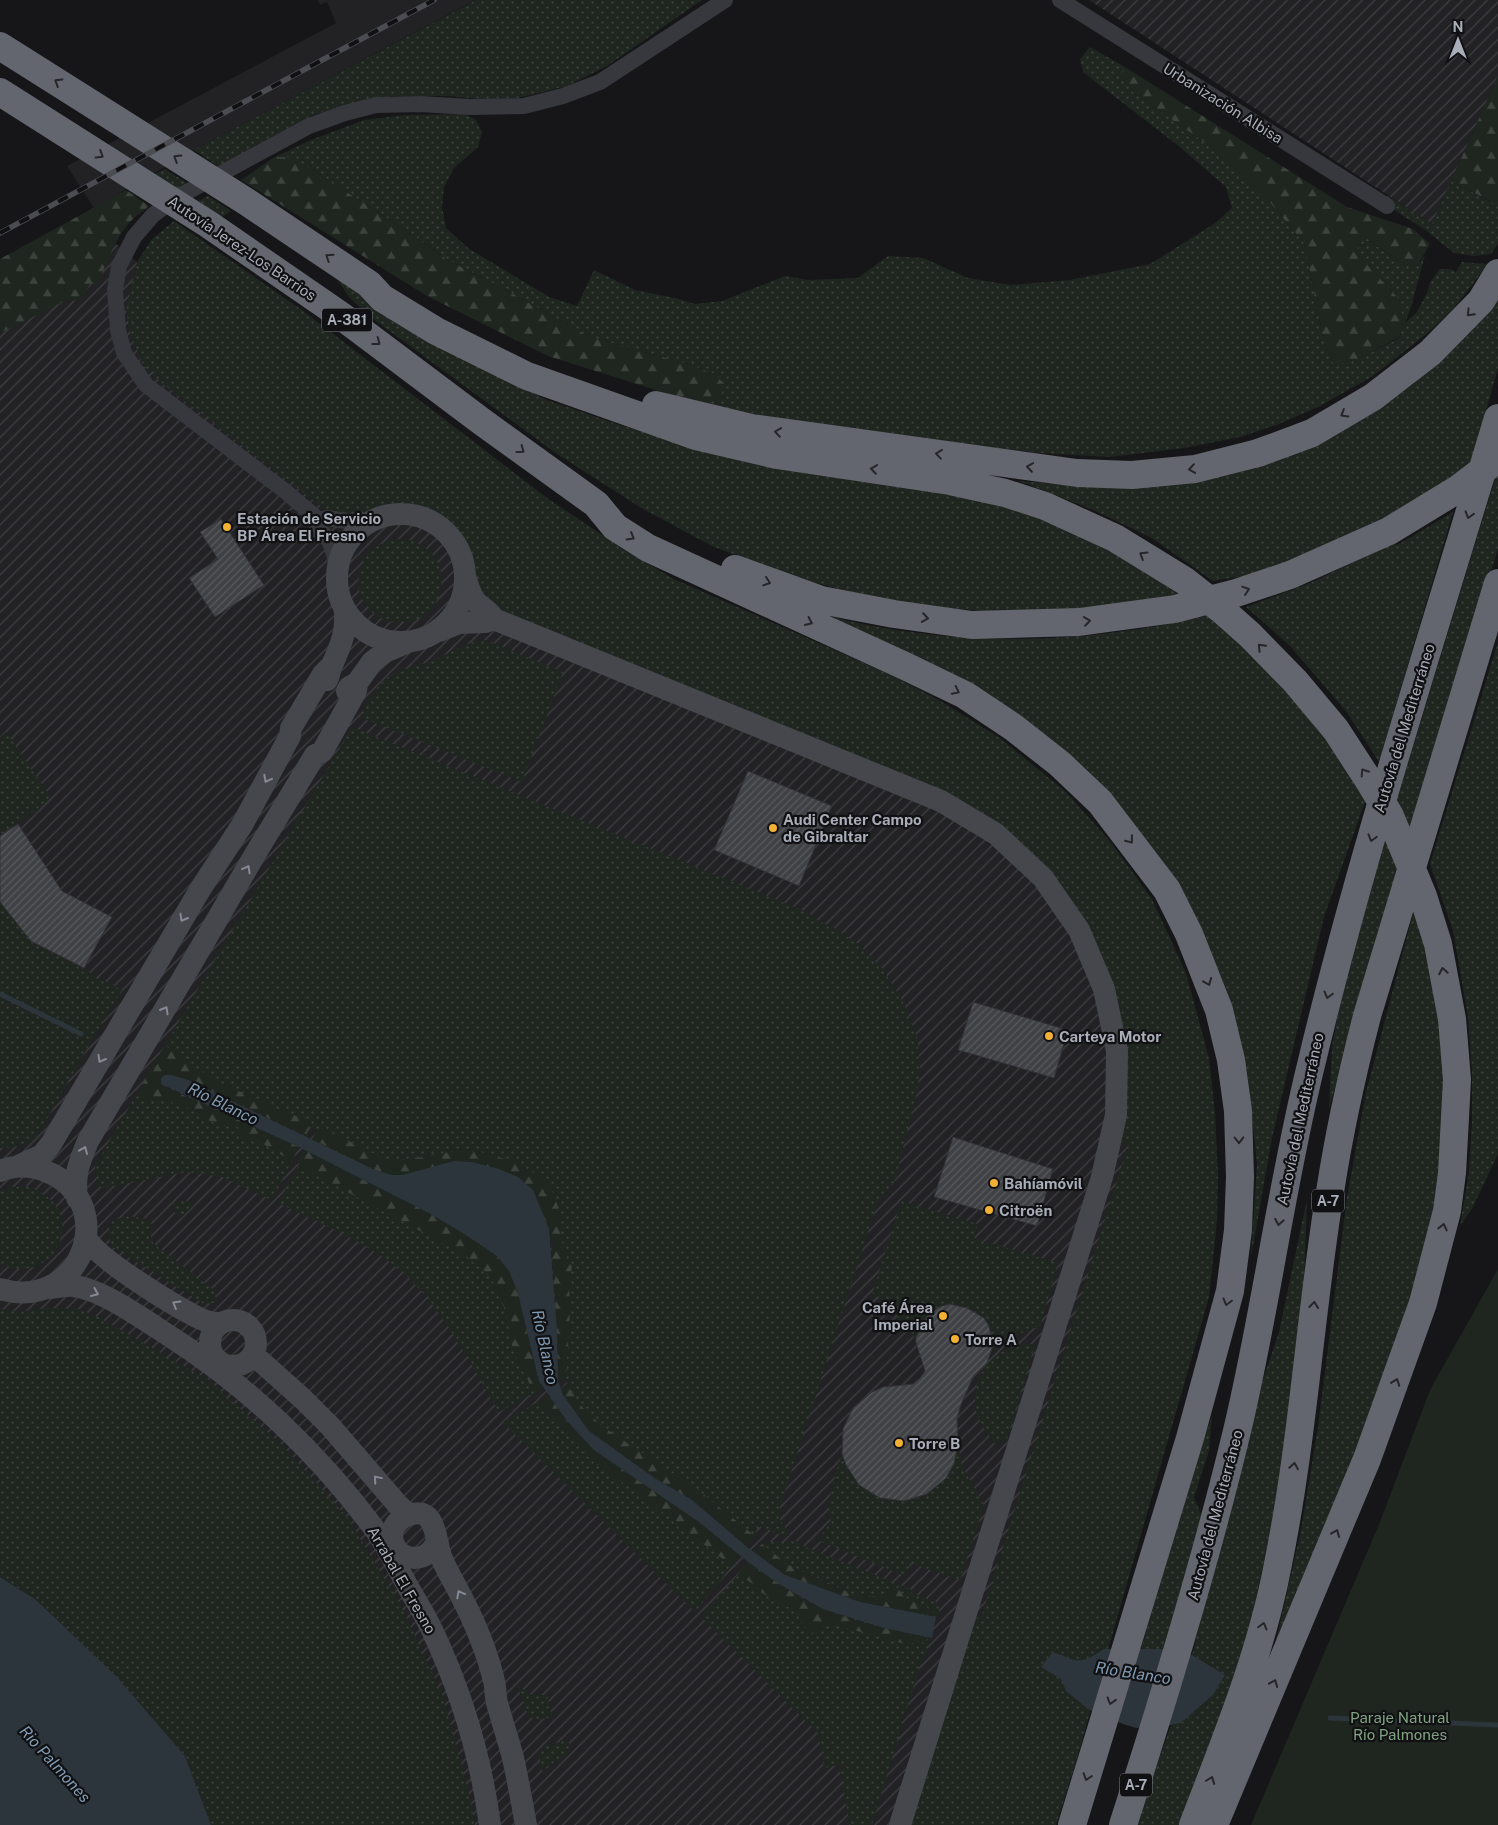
<svg xmlns="http://www.w3.org/2000/svg" width="1498" height="1825" font-family="'Public Sans',sans-serif">
	<defs>
		<pattern id="industrial-furrows" width="10" height="10" patternUnits="userSpaceOnUse" patternTransform="scale(1.25)"><rect width="10" height="10" fill="#222225"/><path d="M-1 1l2-2M0 10L10 0M9 11l2-2" fill="none" stroke="#3f3f43"/></pattern>
		<pattern id="grass-dots" width="8" height="8" patternUnits="userSpaceOnUse" patternTransform="scale(1.25)"><rect width="8" height="8" fill="#1e261f"/><path d="M2 2h.1M6 6h.1" fill="none" stroke="#3c433d" stroke-width="1.8" stroke-linecap="round"/></pattern>
		<pattern id="forest-firs" width="22" height="20" patternUnits="userSpaceOnUse" patternTransform="scale(1.25)"><rect width="22" height="20" fill="#1e261f"/><path d="M5 1l3.5 6h-7zM16 11l3.5 6h-7z" fill="#3c433d"/></pattern>
		<pattern id="building-hatch" width="6" height="6" patternUnits="userSpaceOnUse" patternTransform="scale(1.25)"><rect width="6" height="6" fill="#404145"/><path d="M-1 1l2-2M0 6l6-6M5 7l2-2" fill="none" stroke="#595a5e"/></pattern>
	</defs>
	<rect width="100%" height="100%" fill="#161618"/>
	<!-- built -->
	<path fill="#222225" d="M318,0H475L194,150L94,208L67,166L336,23L327,2L320,5Z"/>
	<!-- industrial -->
	<path fill="url(#industrial-furrows)" d="M1089,0H1498V76L1432,224Z
		M104,233L137,262L514,526L937,732L1153,1044L1021,1825H441L0,1338V286Z"/>
	<!-- grass -->
	<path fill="url(#grass-dots)" d="M476,0H702L607,66L567,86L518,98L483,99L447,96H392L363,101L313,115L221,168L194,150Z
		M1090,47L1125,67L1122,74L1133,92L1214,149L1263,194L1305,244L1316,304L1326,347L1334,365L1360,358L1399,338L1404,324L1398,298L1355,252L1362,241H1369L1403,264L1417,266L1425,255L1411,307L1405,323L1417,312L1428,291L1430,282L1440,269H1450L1456,272L1462,262L1488,264L1455,307L1429,332L1373,376L1320,406L1279,424L1240,437L1184,448L1110,457L1039,453L823,426L700,404L715,374L687,364L590,337L504,289L446,259L403,228L301,163L273,158L311,140L364,120L406,115L465,114L476,120L482,132L478,147L454,168L444,187L442,207L446,228L468,248L549,297L577,306L594,270L635,290L675,298L695,304L722,301L785,276L808,280L858,278L888,256L923,258L968,278L1011,285L1070,280L1150,264L1214,224L1232,208L1226,187L1181,148L1083,72L1080,59Z
		M165,169L190,185L180,190L155,174Z
		M1451,181L1493,203H1498V244L1491,254L1473,256L1454,253L1424,229L1383,203L1380,197L1388,196L1432,224Z
		M208,196L231,211L222,217L198,201Z
		M174,221L302,310L547,498L629,553L674,579L891,675L939,700L1000,738L1066,792L1109,840L1152,899L1186,973L1209,1058L1215,1113L1218,1174L1217,1220L1209,1297L1075,1765L1056,1825H912L973,1617L981,1618L1125,1155L1127,1144L1119,1140L1107,981L1018,847L508,615C499,609 485,601 478,591C471,580 474,567 471,555C463,528 434,510 408,505C398,503 384,505 374,509C370,511 365,514 361,516C354,518 335,512 327,511L163,384L143,365L131,336L126,310L137,262L152,239Z
		M335,276L491,372L547,400L620,425L695,447L950,490L1049,521L1111,549L1181,596L1105,608L983,611L935,607L874,597L835,588L782,573L712,546L643,509L557,454L369,316L349,297Z
		M1498,296V368L1471,464L1408,506L1299,559L1244,576L1213,581L1152,538L1091,509L1019,481L1079,486L1185,482L1219,477L1271,462L1376,411L1414,384Z
		M1498,469V549L1395,885L1329,1108L1332,1046L1340,1002L1384,842Z
		M1453,512L1379,762L1346,711L1290,646L1246,607L1310,583L1395,542L1397,545Z
		M358 581a42 42 0 1 1 84 0a42 42 0 1 1-84 0Z
		M1209,615C1250,650 1289,688 1322,731C1338,752 1351,777 1366,799L1324,917L1272,1138L1251,1257L1257,1164L1247,1072L1227,991L1209,948L1105,790L864,634L832,617C956,648 1085,645 1209,615Z
		M486,640L563,672L522,782L360,717C369,698 381,677 403,669C414,666 425,664 436,659C453,651 468,641 486,640Z
		M1498,642V1154L1472,1209L1460,1226L1469,1171L1472,1120V1072L1468,1017L1453,931L1430,864Z
		M352,727L807,912L817,920L836,929L858,944L882,968L902,1000L917,1036L920,1064L917,1092L895,1180L878,1201L779,1510V1517L790,1536L774,1533L765,1527H760L757,1529L755,1536L699,1491L602,1426L582,1407L567,1384L566,1378L570,1308L569,1285L572,1266L564,1253L561,1236L560,1214L552,1191L540,1177L436,1154L394,1161L382,1158L324,1128L317,1130L309,1127L311,1123C263,1101 203,1081 165,1045Z
		M6,732L50,796L48,801L0,835V737Z
		M0,902L31,941L122,990L81,1059L36,1138C26,1145 13,1148 0,1148Z
		M1414,910L1431,972L1441,1021L1447,1101L1444,1169L1427,1256L1385,1378L1273,1654L1301,1530L1318,1427L1347,1197L1366,1092Z
		M140,1088L145,1099L166,1101L192,1109L205,1119L221,1125L238,1127L244,1138L260,1142L292,1161L272,1200L222,1177L187,1172L103,1188L97,1184L95,1166Z
		M299,1166L465,1255L491,1278L506,1312L512,1347L534,1393L499,1412C471,1365 442,1306 401,1271C365,1241 320,1223 278,1203Z
		M26,1186C95,1206 54,1292 0,1263V1192L12,1187Z
		M1307,1199L1304,1287L1276,1506L1244,1653L1180,1825H1136L1171,1725L1181,1723L1213,1695L1224,1675L1192,1655L1243,1451L1259,1392L1279,1332Z
		M176,1201H187L194,1205L181,1218L175,1214L173,1203Z
		M901,1201L978,1224L974,1238L1058,1263L1040,1326L1014,1336L992,1350C1002,1303 925,1281 916,1343L914,1337L889,1306L872,1295Z
		M129,1216L147,1219L153,1225L151,1236L153,1243L214,1290L216,1300L214,1303L204,1304L111,1246C108,1236 107,1230 113,1220Z
		M48,1308L79,1309L98,1317L208,1380L283,1446L347,1517L400,1604L443,1696L470,1799L475,1825H211L185,1756L35,1599L0,1577V1309L19,1312Z
		M1035,1344L1007,1439L995,1444C988,1433 978,1422 976,1410C969,1374 999,1341 1035,1344Z
		M536,1403L594,1462L635,1491L732,1566L695,1612L508,1427L504,1421Z
		M1212,1415L1209,1450L1194,1498L1201,1514L1199,1528L1168,1633L1163,1649H1141L1176,1528Z
		M958,1444L962,1466L984,1505L960,1580L910,1563L905,1576L817,1540L831,1522C826,1498 835,1477 842,1454C863,1521 948,1514 958,1444Z
		M768,1541L778,1543L796,1541L801,1545L905,1587L912,1590V1593L938,1603L940,1617L925,1606L904,1597L901,1593L886,1596H857L787,1564L762,1544Z
		M739,1573L768,1597L797,1611L803,1626L828,1622L901,1643H921L932,1638L920,1665L872,1825H850L839,1765L824,1768L818,1733L701,1617Z
		M518,1686L532,1695H547L552,1716C544,1720 536,1721 528,1716Z
		M565,1741L569,1743L570,1747L567,1755L553,1763L544,1771H542L539,1751L548,1745Z"/>
	<!-- forest -->
	<path fill="url(#forest-firs)" d="M1125,67L1347,207L1413,229L1430,244L1417,266L1403,264L1370,241H1362L1355,252L1398,298L1404,324L1399,337L1360,358L1334,365L1326,347L1316,304L1305,244L1263,194L1214,149L1133,92L1121,74Z
		M1498,76V203H1494L1451,181Z
		M287,157L301,163L403,228L446,259L504,289L590,337L687,364L715,374L724,384L720,399L700,404L548,356L427,296L241,180L273,158Z
		M126,190L149,206C144,211 138,214 133,219C117,234 106,262 99,283L90,284L80,301L67,300L0,333V259Z
		M165,1045C204,1081 263,1101 311,1122L306,1136L188,1080L171,1075L161,1085L299,1147L292,1161L260,1142L244,1138L238,1127L221,1125L205,1119L192,1109L166,1101L144,1099L140,1088Z
		M324,1128L382,1158L394,1161L412,1159L456,1151L481,1152L515,1162L540,1177L552,1191L561,1214V1236L564,1253L572,1266L569,1285L570,1308L566,1378L558,1380L557,1331L551,1241L546,1221L542,1215L533,1190L434,1167L402,1175H392L375,1170L312,1139L317,1130Z
		M304,1150L429,1213L466,1235L497,1256L509,1271L518,1293L539,1381L544,1388L534,1393L512,1347L506,1312L491,1277L465,1255L299,1166L298,1161Z
		M567,1384L582,1407L602,1426L699,1491L755,1536L747,1547L692,1500L656,1479L589,1431L563,1395L561,1388Z
		M548,1395L567,1421L594,1450L699,1522L740,1556L732,1566L635,1491L594,1462L536,1403Z
		M762,1544L787,1564L834,1586L857,1596H886L890,1589L898,1588L904,1597L925,1606L940,1617L860,1602L785,1575L754,1552Z
		M748,1562C772,1579 797,1597 824,1609C858,1623 896,1631 932,1638L921,1643H901L828,1623L819,1632L810,1633L803,1626L797,1611L768,1597L739,1573Z"/>
	<!-- park -->
	<path fill="#1e261f" d="M1498,1269V1825H1251L1380,1522L1430,1390Z"/>
	<!-- water -->
	<path fill="#2c353c" d="M165,1075H171L188,1080L375,1170L392,1175H402L454,1161L472,1162L499,1169L518,1177L533,1190L549,1229L557,1331L558,1380L563,1395L589,1431L656,1479L692,1500L747,1547L785,1575L860,1602L936,1617L932,1638L884,1628L823,1609L779,1584L748,1562L699,1522L594,1450L567,1421L539,1381L518,1293L509,1271L497,1256L466,1235L429,1213L299,1147L161,1084V1078Z
		M0,1577L35,1599L116,1676L185,1756L211,1825H0Z
		M1104,1649H1161L1192,1655L1225,1675L1213,1695L1181,1723L1171,1725L1136,1728L1123,1724L1088,1709L1066,1691L1061,1679L1041,1667L1052,1653C1060,1653 1066,1658 1075,1660C1086,1662 1096,1654 1104,1649Z"/>
	<g fill="none" stroke-linecap="round" stroke-linejoin="round">
		<!-- stream -->
		<path stroke="#2c353c" stroke-width="5" d="M0,994L81,1034
			M1330,1718L1498,1725"/>
	</g>
	<!-- building -->
	<path fill="url(#building-hatch)" stroke="#303034" d="M221,519L264,585L215,617L189,578L218,559L200,532Z
		M748,771L832,806L799,886L714,850Z
		M18,824L62,891L112,917L84,968L31,941L0,902V836Z
		M973,1002L1068,1030L1054,1078L958,1050Z
		M953,1137L1053,1169L1037,1226L934,1197Z
		M949,1304L967,1308L984,1318L989,1326L993,1345L987,1363L974,1375L962,1402L957,1418L958,1444L954,1464L946,1478L927,1494L904,1501L880,1498L859,1485L846,1465L842,1454L843,1429L853,1408L872,1392L883,1387L913,1384L920,1378L925,1371L916,1343V1337L927,1316L939,1307Z"/>
	<g fill="none" stroke-linecap="round" stroke-linejoin="round">
		<!-- street -->
		<path stroke="#37383d" stroke-width="16" d="M1060,0L1387,206
			M319,520L327,518L367,524
			M338,567L330,542L320,529L319,520L285,491L146,385L124,353L118,330L115,290L119,266L134,237L153,215L176,198L309,126L345,113L376,105L420,104L471,107L524,106L563,96L600,82L725,0"/>
		<!-- secondary -->
		<path stroke="#45474d" stroke-width="22" d="M337 578a64 64 0 1 1 128 0a64 64 0 1 1-128 0Z
			M465,576C468,585 470,595 476,602C483,609 489,610 494,619L941,801L996,834L1043,878L1079,930L1104,989L1117,1051L1116,1115L1102,1177L900,1825
			M439,631L459,623L485,622L494,619
			M327,680C330,675 329,670 332,665C342,642 346,635 345,609
			M347,691L349,687L357,683L372,662L385,652L408,642
			M16,1167L42,1155L51,1144L201,888L242,825L290,736L291,728L323,674L330,667
			M0,1171C14,1165 31,1165 45,1171C121,1200 84,1313 0,1289
			M77,1198C74,1173 79,1163 88,1141L257,851L315,755L322,752L356,691L357,683
			M86,1237C95,1258 178,1308 201,1319C207,1322 213,1323 220,1323
			M48,1288C56,1288 66,1285 74,1286C103,1290 143,1319 168,1335C248,1386 320,1455 376,1531C388,1549 398,1568 408,1587C416,1601 425,1615 432,1630C461,1691 481,1758 490,1825
			M210 1343a23 23 0 1 1 46 0a23 23 0 1 1-46 0Z
			M254,1352L256,1357L303,1399L330,1426L398,1505L409,1515
			M437,1540C428,1570 386,1559 393,1530C395,1523 402,1517 409,1515C438,1505 435,1543 442,1559C447,1571 455,1584 461,1596C475,1623 487,1651 494,1681C496,1688 495,1696 497,1703C502,1721 508,1739 513,1758C518,1780 522,1803 526,1825"/>
		<!-- highway -->
		<path stroke="#63666e" stroke-width="28" d="M0,46L247,202L369,284L382,298L436,331L527,376L696,436L777,455L950,481L1005,493L1045,506L1115,538L1185,581L1223,611L1250,635L1295,681L1336,730L1371,784L1390,816L1423,896L1438,944L1452,1019L1457,1080L1452,1173L1447,1211L1423,1303L1367,1459L1214,1825
			M0,92L208,224L340,315L481,421L596,504L615,527L648,548L905,666L965,695L1013,727L1060,764L1100,802L1167,890L1189,934L1219,1010L1231,1060L1238,1111L1240,1177L1238,1230L1230,1291L1190,1438L1072,1825
			M656,405L752,428L1077,473L1132,475L1195,469L1258,453L1312,433L1373,397L1430,353L1481,301L1498,273
			M735,569L821,600L894,614L972,625L1079,622L1175,609L1236,593L1290,575L1389,531L1458,489L1487,467
			M1123,1825C1165,1695 1205,1564 1237,1431C1266,1310 1281,1186 1311,1065C1363,847 1434,633 1498,418
			M1193,1825C1226,1739 1261,1654 1278,1564C1303,1441 1310,1315 1330,1192C1339,1133 1352,1074 1367,1016L1498,583"/>
		<defs>
			<path id="rail" d="M0,233L434,0"/>
		</defs>
		<!-- rail casing -->
		<use href="#rail" stroke="#4a4c52" stroke-width="5.5"/>
		<!-- rail -->
		<use href="#rail" stroke="#111113" stroke-width="4" stroke-dasharray="11" stroke-linecap="butt"/>
	</g>
	<!-- one-way arrows -->
	<defs><path id="oneway-chevron" d="M-2-3.5L2.5 0L-2 3.5" fill="none" stroke-width="1.6" stroke-linecap="round" stroke-linejoin="round" transform="scale(1.25)"/></defs>
	<g stroke="#26262a">
		<use href="#oneway-chevron" transform="translate(58 82) rotate(-148)"/>
		<use href="#oneway-chevron" transform="translate(100 155) rotate(32)"/>
		<use href="#oneway-chevron" transform="translate(177 158) rotate(-148)"/>
		<use href="#oneway-chevron" transform="translate(329 257) rotate(-146)"/>
		<use href="#oneway-chevron" transform="translate(1470 313) rotate(134)"/>
		<use href="#oneway-chevron" transform="translate(377 342) rotate(37)"/>
		<use href="#oneway-chevron" transform="translate(1344 414) rotate(149)"/>
		<use href="#oneway-chevron" transform="translate(778 432) rotate(-171)"/>
		<use href="#oneway-chevron" transform="translate(521 450) rotate(36)"/>
		<use href="#oneway-chevron" transform="translate(939 454) rotate(-173)"/>
		<use href="#oneway-chevron" transform="translate(1030 467) rotate(-172)"/>
		<use href="#oneway-chevron" transform="translate(874 469) rotate(-172)"/>
		<use href="#oneway-chevron" transform="translate(1192 469) rotate(172)"/>
		<use href="#oneway-chevron" transform="translate(1469 515) rotate(107)"/>
		<use href="#oneway-chevron" transform="translate(631 537) rotate(31)"/>
		<use href="#oneway-chevron" transform="translate(1143 555) rotate(-148)"/>
		<use href="#oneway-chevron" transform="translate(767 582) rotate(19)"/>
		<use href="#oneway-chevron" transform="translate(1246 590) rotate(-19)"/>
		<use href="#oneway-chevron" transform="translate(925 618) rotate(8)"/>
		<use href="#oneway-chevron" transform="translate(1087 621) rotate(-8)"/>
		<use href="#oneway-chevron" transform="translate(809 622) rotate(25)"/>
		<use href="#oneway-chevron" transform="translate(1261 647) rotate(-134)"/>
		<use href="#oneway-chevron" transform="translate(956 691) rotate(26)"/>
		<use href="#oneway-chevron" transform="translate(1364 772) rotate(-123)"/>
		<use href="#oneway-chevron" transform="translate(1372 838) rotate(106)"/>
		<use href="#oneway-chevron" transform="translate(1130 840) rotate(52)"/>
		<use href="#oneway-chevron" transform="translate(1443 971) rotate(-100)"/>
		<use href="#oneway-chevron" transform="translate(1208 982) rotate(68)"/>
		<use href="#oneway-chevron" transform="translate(1328 995) rotate(105)"/>
		<use href="#oneway-chevron" transform="translate(1239 1140) rotate(89)"/>
		<use href="#oneway-chevron" transform="translate(1279 1222) rotate(100)"/>
		<use href="#oneway-chevron" transform="translate(1443 1227) rotate(-77)"/>
		<use href="#oneway-chevron" transform="translate(1227 1302) rotate(105)"/>
		<use href="#oneway-chevron" transform="translate(1314 1305) rotate(-83)"/>
		<use href="#oneway-chevron" transform="translate(1396 1382) rotate(-70)"/>
		<use href="#oneway-chevron" transform="translate(1294 1466) rotate(-81)"/>
		<use href="#oneway-chevron" transform="translate(1336 1533) rotate(-68)"/>
		<use href="#oneway-chevron" transform="translate(1263 1626) rotate(-75)"/>
		<use href="#oneway-chevron" transform="translate(1274 1683) rotate(-68)"/>
		<use href="#oneway-chevron" transform="translate(1111 1701) rotate(107)"/>
		<use href="#oneway-chevron" transform="translate(1087 1777) rotate(108)"/>
		<use href="#oneway-chevron" transform="translate(1211 1780) rotate(-69)"/>
	</g>
	<g stroke="#858993">
		<use href="#oneway-chevron" transform="translate(267 779) rotate(118)"/>
		<use href="#oneway-chevron" transform="translate(247 869) rotate(-61)"/>
		<use href="#oneway-chevron" transform="translate(183 918) rotate(120)"/>
		<use href="#oneway-chevron" transform="translate(165 1010) rotate(-60)"/>
		<use href="#oneway-chevron" transform="translate(101 1059) rotate(120)"/>
		<use href="#oneway-chevron" transform="translate(84 1150) rotate(-67)"/>
		<use href="#oneway-chevron" transform="translate(95 1293) rotate(24)"/>
		<use href="#oneway-chevron" transform="translate(176 1304) rotate(-149)"/>
		<use href="#oneway-chevron" transform="translate(377 1479) rotate(-130)"/>
		<use href="#oneway-chevron" transform="translate(460 1594) rotate(-118)"/>
	</g>
	<!-- markers -->
	<g fill="#f2b134" stroke="#111113" stroke-width="2">
		<circle cx="227" cy="527" r="5"/>
		<circle cx="773" cy="828" r="5"/>
		<circle cx="1049" cy="1036" r="5"/>
		<circle cx="994" cy="1183" r="5"/>
		<circle cx="989" cy="1210" r="5"/>
		<circle cx="943" cy="1316" r="5"/>
		<circle cx="955" cy="1339" r="5"/>
		<circle cx="899" cy="1443" r="5"/>
	</g>
	<g text-anchor="middle" dominant-baseline="central" stroke-width="4.5" stroke-linejoin="round" paint-order="stroke">
		<!-- shield labels -->
		<g fill="#111113" stroke="#7b7e86" stroke-width="1">
			<rect x="322" y="308.5" width="50" height="23" rx="4"/>
			<rect x="1312" y="1189.5" width="32" height="23" rx="4"/>
			<rect x="1120" y="1773.5" width="32" height="23" rx="4"/>
		</g>
		<g font-size="14" font-weight="bold" fill="#a8adb8">
			<text x="347" y="320">A-381</text>
			<text x="1328" y="1201">A-7</text>
			<text x="1136" y="1785">A-7</text>
		</g>
		<!-- street labels -->
		<g font-size="15" fill="#a8adb8" stroke="#111113">
			<text transform="translate(1223 103) rotate(32)">Urbanización Albisa</text>
			<text transform="translate(242 248) rotate(34)">Autovía Jerez-Los Barrios</text>
			<text transform="translate(1404 728) rotate(-73)">Autovía del Mediterráneo</text>
			<text transform="translate(1300 1119) rotate(-78)">Autovía del Mediterráneo</text>
			<text transform="translate(1215 1515) rotate(-75)">Autovía del Mediterráneo</text>
			<text transform="translate(402 1580) rotate(60)">Arrabal El Fresno</text>
		</g>
		<!-- poi labels -->
		<g font-size="15" font-weight="bold" fill="#a8adb8" stroke="#111113" text-anchor="start">
			<text x="237" y="518">Estación de Servicio<tspan x="237" dy="17">BP Área El Fresno</tspan></text>
			<text x="783" y="819">Audi Center Campo<tspan x="783" dy="17">de Gibraltar</tspan></text>
			<text x="1059" y="1036">Carteya Motor</text>
			<text x="1004" y="1183">Bahíamóvil</text>
			<text x="999" y="1210">Citroën</text>
			<text x="933" y="1307" text-anchor="end">Café Área<tspan x="933" dy="17">Imperial</tspan></text>
			<text x="965" y="1339">Torre A</text>
			<text x="909" y="1443">Torre B</text>
		</g>
		<!-- park labels -->
		<g font-size="15" fill="#7fa381" stroke="#111113">
			<text x="1400" y="1717">Paraje Natural<tspan x="1400" dy="17">Río Palmones</tspan></text>
		</g>
		<!-- water labels -->
		<g font-size="16" font-style="italic" fill="#7f9bb3" stroke="#111113">
			<text transform="translate(223 1104) rotate(26)">Río Blanco</text>
			<text transform="translate(545 1347) rotate(78)">Río Blanco</text>
			<text transform="translate(1133 1673) rotate(9)">Río Blanco</text>
			<text transform="translate(55 1764) rotate(48)">Rio Palmones</text>
		</g>
	</g>
	<!-- north arrow -->
	<g transform="translate(1458 40)" stroke="#111113" stroke-width="4" paint-order="stroke">
	<path d="M0-4L9 19L0 12L-9 19Z" fill="#a8adb8"/>
	<text y="-8" font-size="14" font-weight="bold" text-anchor="middle" fill="#a8adb8">N</text>
	</g>
</svg>
